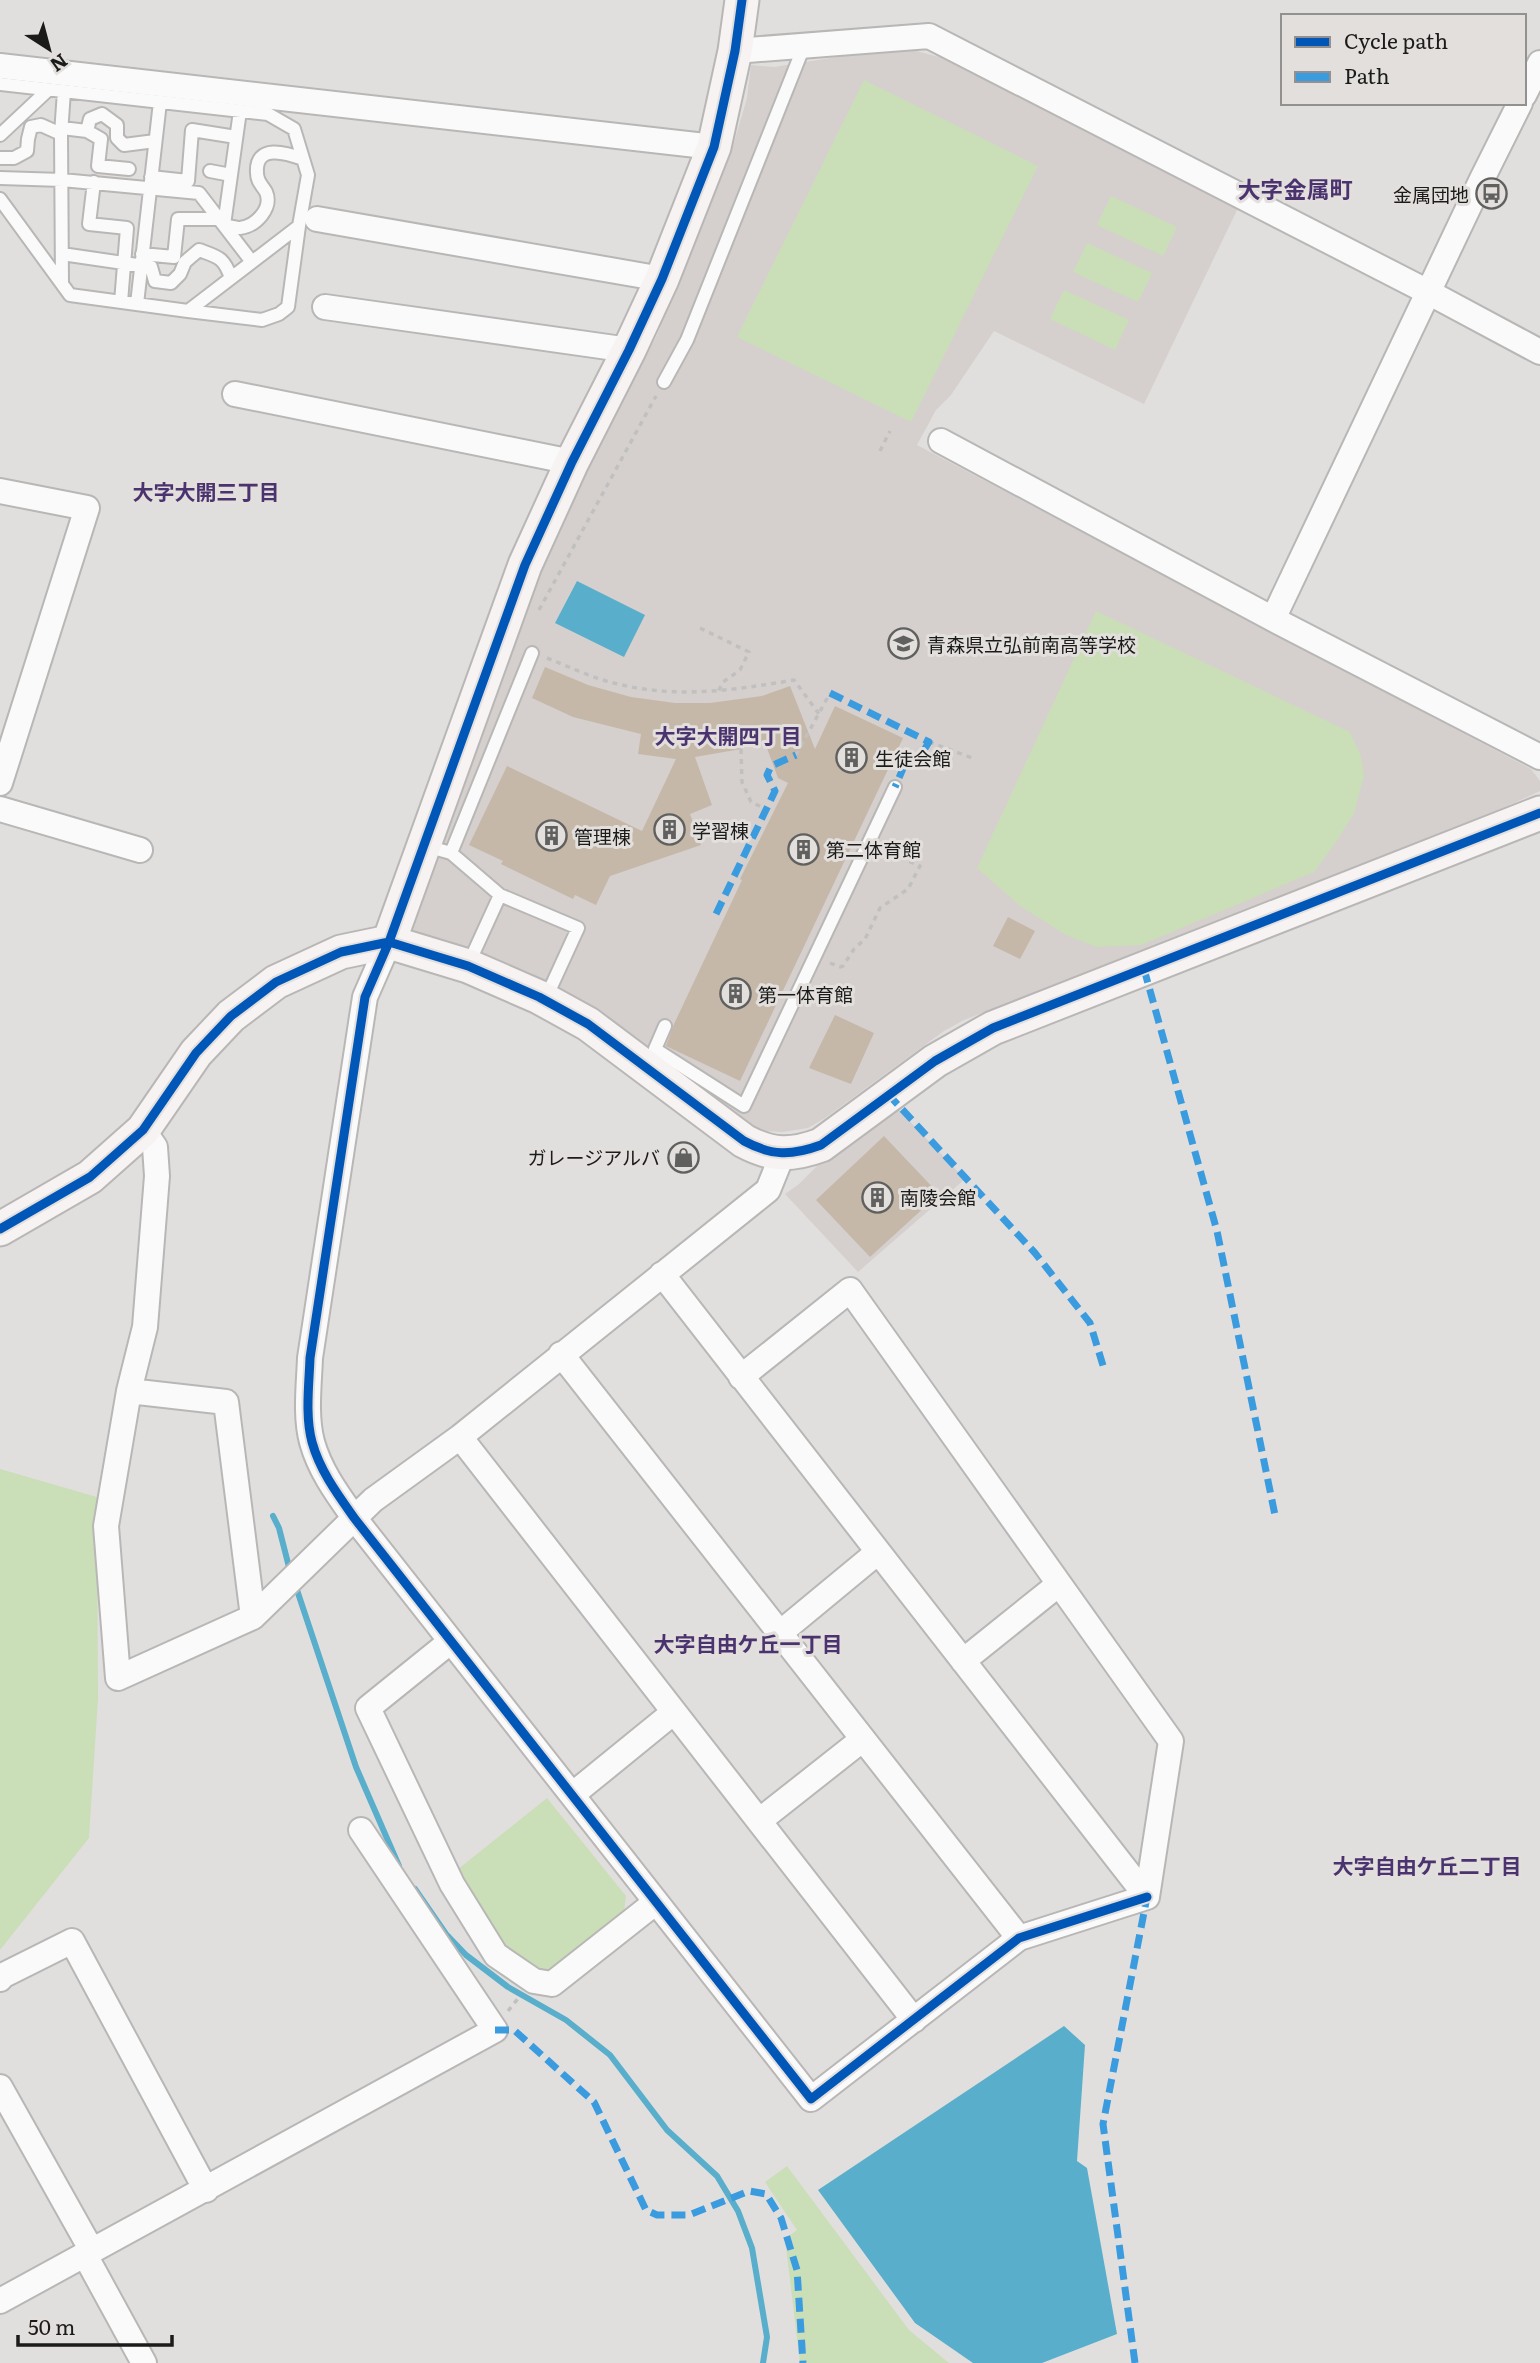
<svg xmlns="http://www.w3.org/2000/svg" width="1540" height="2363" font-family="Literata,'Noto Sans JP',serif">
	<rect width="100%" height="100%" fill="#e1dfde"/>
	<!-- built -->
	<path fill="#d5d0cd" d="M860,45L901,47L966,64L1238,208L1144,404L994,331L951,395L936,410L917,445L1531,769L1540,781V791L1488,815L964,1020L944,1031L825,1118L808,1128L783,1132L764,1131L752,1128L490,958L409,929L558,520L657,335L733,146L747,98L751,65L774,67L843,56Z
		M886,1110H899L965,1179L858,1272L785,1194L799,1184L822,1161Z"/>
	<!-- green -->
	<path fill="#cadeb8" d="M864,80L1038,166L911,422L737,337Z
		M1111,196L1177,227L1163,256L1097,225Z
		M1087,243L1152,273L1138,302L1073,272Z
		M1064,290L1129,320L1115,350L1050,319Z
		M1096,611L1350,732L1361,756L1364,776L1354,813L1336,842L1314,872L1141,945L1096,947L1064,934L1019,905L977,868Z
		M0,1469L97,1497L98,1699L89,1838L0,1950Z
		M547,1798L626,1896L624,1912L545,1974L517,1955L498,1937L457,1870Z
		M787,2166L909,2330L949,2363H800L785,2239L797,2230L765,2182Z"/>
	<!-- water -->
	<path fill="#59aecb" d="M577,581L645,615L624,657L555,623Z
		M1064,2026L1085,2045L1077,2161L1087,2168L1117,2334L1042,2363H973L915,2323L818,2190Z"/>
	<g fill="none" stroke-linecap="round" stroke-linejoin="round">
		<!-- stream -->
		<path stroke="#59aecb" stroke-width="6" d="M273,1516L279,1528L290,1571
			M295,1584L356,1767L399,1866
			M415,1889L446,1934L466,1955L508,1987L566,2020L610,2055L667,2130L717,2176L738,2211L752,2248L767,2337L763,2363"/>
	</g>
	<!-- building -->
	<path fill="#c5b8a9" d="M545,667L588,685L631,697L675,703H710L762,696L790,686L815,749L835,706L903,738L740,1081L666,1046L674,1024L742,880L740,879L788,783L778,778L764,740L741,749L695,757L712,805L690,814L701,845L610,876L596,905L575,895L573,899L501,864L503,861L469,845L507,766L642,831L676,759L638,754L641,734L573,717L532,698Z
		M1008,917L1035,931L1020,959L993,946Z
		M835,1015L874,1033L851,1084L809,1068Z
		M884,1136L939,1194L870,1257L816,1200Z"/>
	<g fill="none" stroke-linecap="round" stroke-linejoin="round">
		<defs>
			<path id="lane" d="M0,84L268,114L294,129L308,175L299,226L188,311L70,295L0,199
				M240,111L224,225C229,226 236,228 240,228C256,226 273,208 266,192C262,185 257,182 257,173C255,143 287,153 303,159
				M62,128L87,131L101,139L98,166L129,169
				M87,131L90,119L102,114L117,125V138L124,145L155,141
				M61,134L64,91
				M0,135L48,90
				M0,158H14L27,151L28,139L31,127L41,125L61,134L62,284
				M210,171L231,175
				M151,177L188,181L192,130L236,137
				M0,178L62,180L199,193L252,262
				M94,182L89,224L127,228L121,302
				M62,254L151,267L155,281L171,283L180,274L185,262L199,250C218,257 224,257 231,278
				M142,254L174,257L178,219H220
				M137,304L160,102
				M188,311L262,320L279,314L288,307L299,226
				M664,382L687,340L804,46
				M426,846L451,853L500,895L578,928L545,1000
				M451,853L532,653
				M468,965L500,895
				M665,1026L655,1049L744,1106L895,787"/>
			<path id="street" d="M735,51L929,36L1428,292L1540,352
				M0,66L714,147
				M1524,95L1540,63
				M317,219L662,279
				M325,307L629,350
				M235,394L572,462
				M941,441L1273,619L1540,757
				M0,491L87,508L0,783
				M1273,619L1482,179L1520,103
				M0,809L140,850
				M389,942L365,997L310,1358C309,1385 305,1416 312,1442C320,1471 338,1495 355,1519L811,2099L1019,1938L1147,1897
				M662,1274L1147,1897
				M561,1354L1019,1938
				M741,1377L850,1290L1171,1741L1147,1897
				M129,1391L145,1327L157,1176L155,1147L143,1130
				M460,1437L914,2020
				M253,1617L226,1402L129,1391L106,1526L118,1678L253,1617L373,1500L460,1437L768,1190L783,1153
				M780,1633L878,1552
				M451,1641L368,1708L452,1884L496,1955L534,1981L552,1984L656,1902
				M963,1661L1059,1584
				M572,1795L674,1712
				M759,1821L863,1739
				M0,1979L2,1976L72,1941L206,2190
				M0,2087L92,2251
				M85,2255L144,2363
				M0,2301L495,2030L361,1830"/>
			<path id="secondary" d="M389,942L525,565L572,462L629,350L662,279L714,147L735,51L742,0
				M0,1229L90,1177L143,1130L196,1053L231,1016L276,982L341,952L389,942L468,966L539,997L588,1024L744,1141C772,1156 791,1156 821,1145L935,1061L993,1028L1540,813"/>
		</defs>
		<!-- lane casing -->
		<use href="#lane" stroke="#b8b7b6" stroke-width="16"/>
		<!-- street casing -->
		<use href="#street" stroke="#b8b7b6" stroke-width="28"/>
		<!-- secondary casing -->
		<use href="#secondary" stroke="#b8b7b6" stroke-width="37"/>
		<!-- path -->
		<path stroke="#c1c0c0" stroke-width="3.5" stroke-dasharray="5 5" stroke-linecap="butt" d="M880,451L890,431
			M539,610L656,396
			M700,628L749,652L740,670L723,682L718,692
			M547,658C570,667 594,679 618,684C678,699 734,690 794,680L819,714
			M929,742L975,759
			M741,749L742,782L751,802L766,809
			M796,755L830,693
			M830,963L840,967L843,966L854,949L865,939L880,908L908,889L920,866L883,850
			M508,2011L520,1996"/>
		<!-- lane -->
		<use href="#lane" stroke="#fafafa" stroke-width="12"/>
		<!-- street -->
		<use href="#street" stroke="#fafafa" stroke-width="24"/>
		<!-- secondary -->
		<use href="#secondary" stroke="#f6f3f2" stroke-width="33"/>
		<!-- quiet -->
		<path stroke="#3b9bdf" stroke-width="7" stroke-dasharray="14 7" stroke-linecap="butt" d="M830,693L929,742L916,763L905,764L895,787
			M716,914L775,791L767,775L771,766L796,755
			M1144,969L1217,1231L1276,1520
			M888,1094L1035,1253L1090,1323L1105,1372
			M495,2030H514L594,2102L646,2210L657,2215H689L749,2191L766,2194L781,2218L797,2270L803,2363
			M1135,2363L1103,2124L1147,1897"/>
		<defs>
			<path id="cycleway" d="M742,0L735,51L714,147L662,279L629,350L572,462L525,565L389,942L365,997L310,1358C309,1385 305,1416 312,1442C320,1471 338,1495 355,1519L811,2099L1019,1938L1147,1897
				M0,1229L90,1177L143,1130L196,1053L231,1016L276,982L341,952L389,942L468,966L539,997L588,1024L744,1141C772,1156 791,1156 821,1145L935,1061L993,1028L1540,813"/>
		</defs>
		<!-- cycleway casing -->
		<use href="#cycleway" stroke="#e2dfdd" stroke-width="13"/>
		<!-- cycleway -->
		<use href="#cycleway" stroke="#0057b8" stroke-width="9"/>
	</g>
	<!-- icons -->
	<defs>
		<symbol id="bus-ring" viewBox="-11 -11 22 22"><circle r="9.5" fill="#e2dfdd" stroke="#60605f" stroke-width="1.5"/><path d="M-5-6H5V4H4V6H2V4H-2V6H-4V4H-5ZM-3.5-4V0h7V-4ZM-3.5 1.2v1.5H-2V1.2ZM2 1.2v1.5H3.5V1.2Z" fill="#60605f"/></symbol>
		<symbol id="school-ring" viewBox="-11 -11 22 22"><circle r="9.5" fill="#e2dfdd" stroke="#60605f" stroke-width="1.5"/><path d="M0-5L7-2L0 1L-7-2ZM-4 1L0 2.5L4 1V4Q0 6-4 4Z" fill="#60605f"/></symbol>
		<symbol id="building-ring" viewBox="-11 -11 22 22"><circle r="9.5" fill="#e2dfdd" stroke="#60605f" stroke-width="1.5"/><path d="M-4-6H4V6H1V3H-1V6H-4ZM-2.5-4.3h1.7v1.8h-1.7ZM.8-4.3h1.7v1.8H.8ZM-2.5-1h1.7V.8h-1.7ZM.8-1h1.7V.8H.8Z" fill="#60605f"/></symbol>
		<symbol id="shop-ring" viewBox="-11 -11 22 22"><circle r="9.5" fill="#e2dfdd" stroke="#60605f" stroke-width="1.5"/><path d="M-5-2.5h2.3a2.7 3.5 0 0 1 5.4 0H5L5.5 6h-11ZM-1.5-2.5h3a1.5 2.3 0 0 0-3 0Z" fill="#60605f"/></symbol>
	</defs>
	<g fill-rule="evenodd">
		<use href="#bus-ring" x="1474" y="176" width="35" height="35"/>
		<use href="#school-ring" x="886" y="626" width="35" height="35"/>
		<use href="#building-ring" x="834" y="740" width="35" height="35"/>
		<use href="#building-ring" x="652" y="812" width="35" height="35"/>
		<use href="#building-ring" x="534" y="818" width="35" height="35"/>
		<use href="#building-ring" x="786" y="832" width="35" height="35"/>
		<use href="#building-ring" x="718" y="976" width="35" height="35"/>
		<use href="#shop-ring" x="666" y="1140" width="35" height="35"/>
		<use href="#building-ring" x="860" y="1180" width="35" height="35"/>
	</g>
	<g text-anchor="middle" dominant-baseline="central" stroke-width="6" stroke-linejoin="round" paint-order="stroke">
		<!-- poi labels -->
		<g font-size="19" fill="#1b1b1a" stroke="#e2dfdd" text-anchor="start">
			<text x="1469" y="194" text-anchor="end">金属団地</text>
			<text x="927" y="644">青森県立弘前南高等学校</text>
			<text x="875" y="758">生徒会館</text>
			<text x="692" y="830">学習棟</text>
			<text x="574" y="836">管理棟</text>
			<text x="826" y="849">第二体育館</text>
			<text x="758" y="994">第一体育館</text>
			<text x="660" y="1157" text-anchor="end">ガレージアルバ</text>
			<text x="900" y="1197">南陵会館</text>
		</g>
		<!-- neighbourhood labels -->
		<g font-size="21" font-weight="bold" fill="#4a336e" stroke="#e2dfdd">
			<text x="206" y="490">大字大開三丁目</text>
			<text x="728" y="734">大字大開四丁目</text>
			<text x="748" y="1642">大字自由ケ丘一丁目</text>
			<text x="1427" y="1864">大字自由ケ丘二丁目</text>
		</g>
		<!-- quarter labels -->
		<g font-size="23" font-weight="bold" fill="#4a336e" stroke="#e2dfdd">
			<text x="1295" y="188">大字金属町</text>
		</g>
	</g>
	<!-- legend -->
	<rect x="1281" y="14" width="245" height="91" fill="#e2dfdd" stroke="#92918f" stroke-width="2"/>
	<rect x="1295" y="37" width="35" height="10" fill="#0057b8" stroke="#92918f" stroke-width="2"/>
	<text x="1344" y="49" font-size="21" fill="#1b1b1a">Cycle path</text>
	<rect x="1295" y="72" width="35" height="10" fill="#3b9bdf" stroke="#92918f" stroke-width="2"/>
	<text x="1344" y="84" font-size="21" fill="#1b1b1a">Path</text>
	<!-- north arrow -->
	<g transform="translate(49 49) rotate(144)" stroke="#e2dfdd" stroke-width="5" paint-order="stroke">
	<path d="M0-5L12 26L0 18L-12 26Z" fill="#1b1b1a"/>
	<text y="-10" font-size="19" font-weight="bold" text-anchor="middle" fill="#1b1b1a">N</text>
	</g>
	<!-- scale -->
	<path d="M18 2335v10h154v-10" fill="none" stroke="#1b1b1a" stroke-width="3.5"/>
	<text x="28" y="2335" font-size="21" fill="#1b1b1a" stroke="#e2dfdd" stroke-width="5" paint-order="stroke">50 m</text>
</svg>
